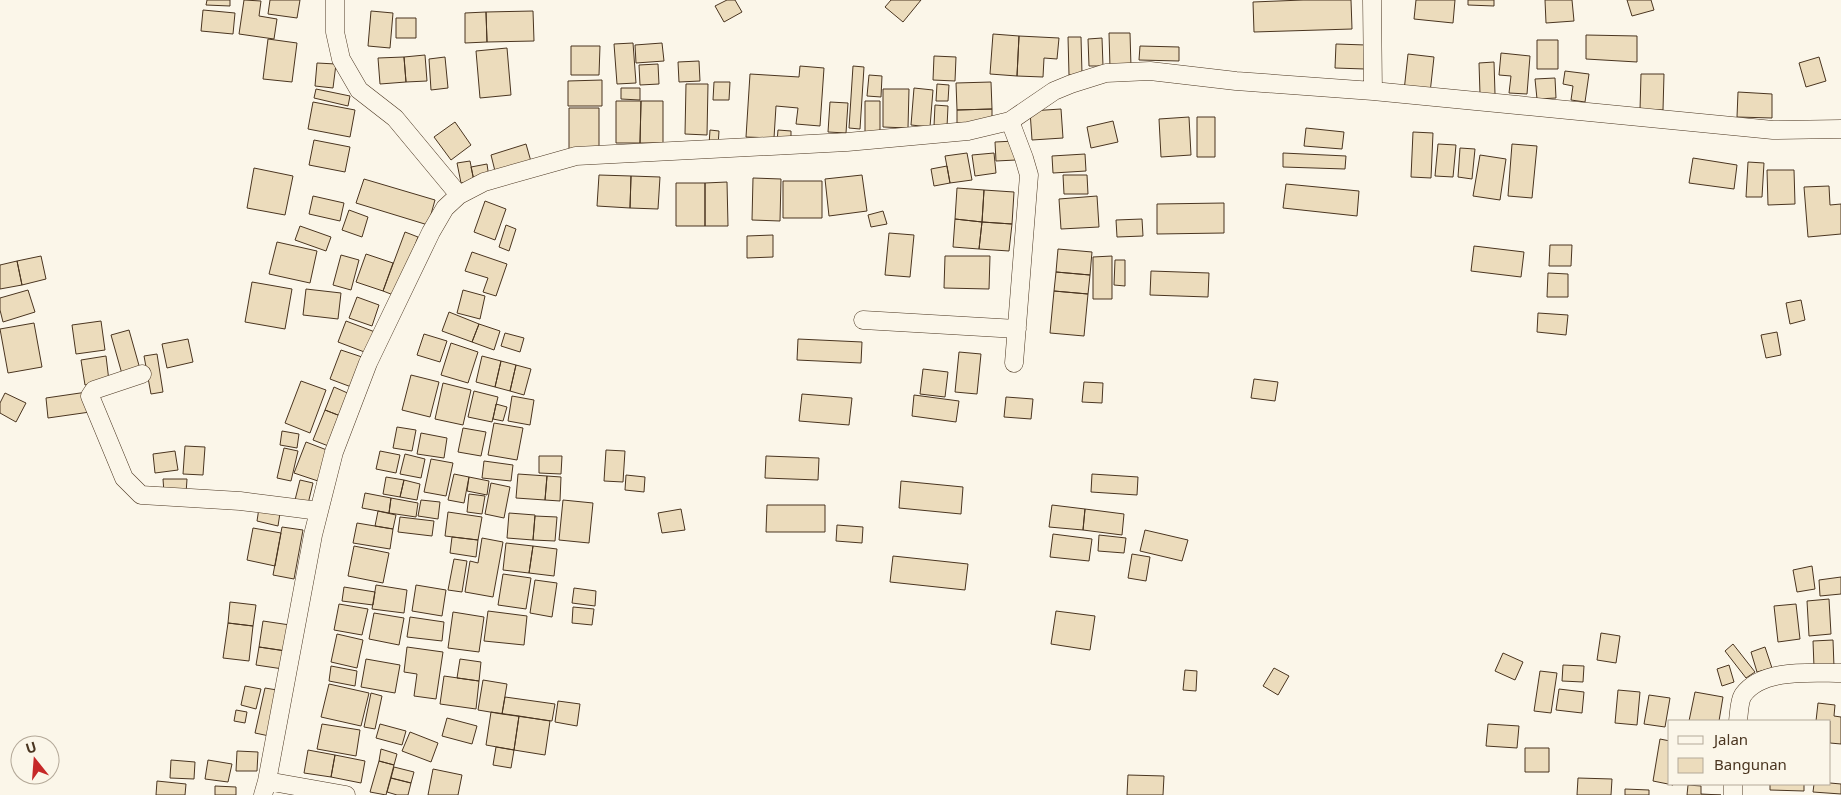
<svg xmlns="http://www.w3.org/2000/svg" width="1841" height="795" font-family="'Noto Sans',sans-serif">
	<rect width="100%" height="100%" fill="#fbf6e9"/>
	<!-- building -->
	<path fill="#ecdcbc" stroke="#4a3520" d="M207,0H230V6L206,5Z
		M244,0L261,1L259,16L277,19L274,39L239,34Z
		M270,0H300L297,18L268,14Z
		M727,0H735L742,12L724,22L715,6Z
		M891,0H921L903,22L885,7Z
		M1303,0H1351L1352,29L1254,32L1253,2Z
		M1416,0H1455L1453,23L1414,19Z
		M1468,0H1494V6L1468,5Z
		M1545,0H1572L1574,21L1546,23Z
		M1627,0H1651L1654,10L1632,16Z
		M203,10L235,13L233,34L201,31Z
		M371,11L393,13L390,48L368,46Z
		M533,11L534,41L487,42L486,12Z
		M486,12L487,42L465,43V13Z
		M396,18H416V38H396Z
		M1109,33H1130L1131,67L1110,68Z
		M993,34L1019,36L1017,76L990,74Z
		M1586,35L1637,36V62L1586,59Z
		M1019,36L1059,38L1057,59L1044,58L1043,77L1017,76Z
		M1068,37H1081L1082,74L1069,75Z
		M1102,38L1103,66H1089L1088,39Z
		M268,39L297,43L292,82L263,79Z
		M1537,40H1558V69H1537Z
		M633,43L636,83L617,84L614,44Z
		M662,43L664,61L636,63L635,45Z
		M1336,44L1366,45L1365,69L1335,68Z
		M571,46H600L599,75H571Z
		M1140,46L1179,47V61L1139,60Z
		M507,48L511,95L480,98L476,51Z
		M1501,53L1530,56L1527,94L1509,93L1511,76L1499,75Z
		M1408,54L1434,57L1430,93L1404,91Z
		M425,55L427,81L406,82L404,57Z
		M934,56L956,57L955,81L933,80Z
		M404,57L406,82L380,84L378,58Z
		M445,57L448,88L431,90L429,59Z
		M1819,57L1826,81L1806,87L1799,63Z
		M699,61L700,81L679,82L678,62Z
		M1494,62L1495,94H1480L1479,63Z
		M317,63L336,64L333,88L315,86Z
		M658,64L659,84L640,85L639,65Z
		M800,66L824,68L820,126L796,124L798,108L776,106L774,138L746,137L750,74L799,77Z
		M853,66L864,67L860,129L849,128Z
		M1565,71L1589,74L1585,102L1571,100L1573,86L1563,84Z
		M1641,74H1664L1663,110H1640Z
		M869,75L882,76L881,97L867,96Z
		M1555,78L1556,98L1537,99L1535,79Z
		M602,80V106H568V81Z
		M714,82H730L729,100H713Z
		M991,82L992,109L957,110L956,83Z
		M686,84H708L707,135L685,134Z
		M937,84L949,85L948,101H936Z
		M621,88H640V100L621,99Z
		M914,88L933,90L930,127L911,125Z
		M316,89L350,96L348,106L314,98Z
		M883,89H909L908,128L883,127Z
		M1738,92L1772,94V118L1737,117Z
		M616,101H641L640,143H616Z
		M641,101H663V143H640Z
		M865,101H880V132H865Z
		M313,102L355,110L350,137L308,129Z
		M830,102L848,103L846,133L828,132Z
		M935,105L948,106L947,127L934,126Z
		M569,108H599V150H569Z
		M992,109V122L957,123V110Z
		M1061,109L1063,138L1032,140L1030,111Z
		M1189,117L1191,155L1161,157L1159,119Z
		M1197,117H1215V157H1197Z
		M1113,121L1118,142L1091,148L1087,127Z
		M455,122L471,145L451,160L434,137Z
		M1306,128L1344,132L1342,149L1304,146Z
		M710,130L719,131L718,146L709,145Z
		M778,130L791,131V143L777,142Z
		M1413,132L1433,133L1431,178L1411,177Z
		M314,140L350,147L345,172L309,165Z
		M1015,141L1016,160L996,161L995,142Z
		M526,144L532,165L496,175L491,155Z
		M1438,144L1456,145L1453,177L1435,176Z
		M1512,144L1537,146L1532,198L1508,196Z
		M1460,148L1475,149L1472,179L1458,177Z
		M967,153L972,180L950,183L945,156Z
		M994,153L996,173L975,176L972,155Z
		M1283,153L1346,156L1345,169L1283,167Z
		M1085,154L1086,171L1053,173L1052,156Z
		M1480,155L1506,159L1500,200L1473,196Z
		M1693,158L1737,165L1734,189L1689,183Z
		M470,161L474,181L461,183L457,163Z
		M1748,162L1764,163L1762,197H1746Z
		M487,164L489,178L474,181L471,167Z
		M947,166L950,183L934,186L931,169Z
		M254,168L293,176L285,215L247,208Z
		M1767,170H1794L1795,204L1768,205Z
		M599,175L631,176L630,208L597,206Z
		M862,175L867,211L829,216L825,179Z
		M1063,175H1087L1088,194H1064Z
		M631,176L660,177L658,209L630,208Z
		M753,178L781,179L780,221L752,220Z
		M364,179L435,200L428,225L356,203Z
		M783,181H822V218H783Z
		M727,182L728,226H705V183Z
		M676,183H705V226H676Z
		M1286,184L1359,191L1357,216L1283,208Z
		M1829,186L1830,205L1841,204V234L1808,237L1804,187Z
		M957,188L984,190L982,222L955,219Z
		M984,190L1014,192L1012,224L982,222Z
		M313,196L344,203L340,221L309,214Z
		M1097,196L1099,227L1061,229L1059,199Z
		M485,201L506,209L495,240L474,232Z
		M1224,203V233L1157,234V204Z
		M349,210L368,217L362,237L342,230Z
		M883,211L887,224L871,227L868,215Z
		M955,219L982,222L979,249L953,247Z
		M1142,219L1143,236L1117,237L1116,220Z
		M982,222L1012,224L1009,251L979,249Z
		M506,225L516,229L509,251L499,247Z
		M300,226L331,237L326,251L295,240Z
		M405,232L418,237L396,296L383,291Z
		M889,233L914,235L910,277L885,275Z
		M773,235V257L747,258V236Z
		M277,242L317,251L310,283L269,274Z
		M1550,245H1572L1571,266H1549Z
		M1474,246L1524,252L1521,277L1471,271Z
		M1058,249L1092,252L1090,275L1056,272Z
		M472,252L507,264L496,296L483,292L488,278L465,271Z
		M366,254L393,263L383,291L356,282Z
		M341,255L359,260L351,290L333,285Z
		M41,256L46,279L22,285L17,261Z
		M945,256H990L989,289L944,288Z
		M1112,256V299H1093V257Z
		M1115,260H1125V286L1114,285Z
		M17,261L22,285L0,289V265Z
		M1151,271L1209,273L1208,297L1150,295Z
		M1056,272L1090,275L1088,294L1054,291Z
		M1548,273L1568,274V297H1547Z
		M252,282L292,289L285,329L245,322Z
		M306,289L341,293L338,319L303,315Z
		M28,290L35,312L3,322L0,310V298Z
		M463,290L485,296L480,319L457,313Z
		M1054,291L1088,294L1084,336L1050,333Z
		M357,297L379,305L372,326L349,318Z
		M1801,300L1805,320L1790,324L1786,303Z
		M449,312L479,324L472,342L442,331Z
		M1538,313L1568,315L1566,335L1537,332Z
		M101,321L105,350L76,354L72,325Z
		M346,321L375,332L367,353L338,342Z
		M34,323L42,367L8,373L0,329Z
		M479,324L500,331L494,350L472,342Z
		M129,330L140,369L122,374L111,335Z
		M1777,332L1781,355L1766,358L1761,335Z
		M505,333L524,338L520,352L501,346Z
		M424,334L447,341L440,362L417,355Z
		M188,339L193,362L167,368L162,344Z
		M798,339L862,342L861,363L797,360Z
		M451,343L478,352L468,383L441,375Z
		M341,350L365,358L354,388L330,379Z
		M959,352L981,354L977,394L955,392Z
		M157,354L163,392L151,394L144,356Z
		M106,356L109,381L85,385L81,360Z
		M482,356L501,361L495,387L476,382Z
		M501,361L516,365L510,391L495,387Z
		M516,365L531,369L524,395L510,391Z
		M923,369L948,372L945,397L920,394Z
		M411,375L439,382L430,417L402,410Z
		M1254,379L1278,382L1275,401L1251,398Z
		M301,381L326,390L310,433L285,423Z
		M1084,382L1103,383L1102,403L1082,402Z
		M443,383L471,390L463,425L435,419Z
		M334,387L352,395L343,417L325,410Z
		M474,391L498,397L492,422L468,417Z
		M87,392L90,412L48,418L46,398Z
		M5,393L26,403L16,422L0,413V403Z
		M802,394L852,398L849,425L799,421Z
		M914,395L959,401L956,422L912,416Z
		M512,396L534,400L530,425L508,421Z
		M1006,397L1033,399L1031,419L1004,417Z
		M496,404L507,407L503,421L493,419Z
		M325,410L343,417L331,447L313,440Z
		M494,423L523,428L517,460L488,455Z
		M397,427L416,430L412,451L393,448Z
		M463,428L486,432L481,456L458,452Z
		M282,431L299,434L297,448L280,445Z
		M421,433L447,438L444,458L417,454Z
		M306,442L332,452L321,482L294,473Z
		M185,446L205,447L203,475L183,474Z
		M284,448L298,451L291,481L277,478Z
		M606,450L625,451L623,482L604,481Z
		M175,451L178,470L155,473L153,454Z
		M380,451L400,455L396,473L376,469Z
		M405,454L425,459L421,478L400,474Z
		M539,456H562L561,474L539,473Z
		M766,456L819,458L818,480L765,478Z
		M431,459L453,463L446,496L424,492Z
		M484,461L513,465L511,481L482,478Z
		M454,474L469,477L464,503L448,500Z
		M518,474L547,476L545,500L516,498Z
		M1092,474L1138,477L1137,495L1091,492Z
		M626,475L645,477L644,492L625,490Z
		M547,476L561,477L560,501L545,500Z
		M386,477L404,480L400,497L383,494Z
		M469,477L489,481L487,495L467,491Z
		M163,479H187L186,494L164,493Z
		M300,480L313,483L307,508L294,504Z
		M404,480L420,484L417,500L400,497Z
		M901,481L963,487L961,514L899,508Z
		M491,483L510,487L504,518L485,514Z
		M365,493L391,498L389,513L362,508Z
		M469,494L485,496L482,514L467,512Z
		M391,498L418,503L416,517L389,513Z
		M421,500L440,502L438,519L418,516Z
		M563,500L593,503L589,543L559,540Z
		M767,505H825V532H766Z
		M1052,505L1085,509L1083,530L1049,527Z
		M259,508L280,513L278,526L257,521Z
		M681,509L685,530L662,533L658,513Z
		M1085,509L1124,514L1122,535L1083,530Z
		M378,511L396,515L393,529L375,526Z
		M448,512L482,517L478,540L445,536Z
		M509,513L535,515L533,540L507,538Z
		M535,516L557,517L555,541L533,540Z
		M400,517L434,521L432,536L398,532Z
		M357,523L393,529L390,549L353,543Z
		M837,525L863,527L862,543L836,541Z
		M282,527L303,530L294,579L273,575Z
		M253,528L281,533L275,566L247,560Z
		M1145,530L1188,540L1182,561L1140,551Z
		M1053,534L1092,539L1089,561L1050,557Z
		M1099,535L1126,538L1124,553L1098,551Z
		M452,537L478,540L476,557L450,553Z
		M482,538L503,542L493,597L465,592L470,561L478,563Z
		M506,543L533,546L529,573L503,570Z
		M354,546L389,553L383,583L348,576Z
		M533,546L557,549L554,576L529,573Z
		M1132,554L1150,557L1146,581L1128,578Z
		M893,556L968,564L965,590L890,582Z
		M454,559L467,561L462,592L448,590Z
		M1812,566L1815,589L1797,592L1793,570Z
		M503,574L531,578L526,609L498,605Z
		M1841,577V594L1820,596L1819,580Z
		M535,580L557,583L552,617L530,613Z
		M376,585L407,590L404,613L372,609Z
		M416,585L446,590L442,616L412,611Z
		M344,587L375,592L373,605L342,601Z
		M574,588L596,591L595,606L572,603Z
		M1829,599L1831,634L1809,636L1807,601Z
		M230,602L256,605L253,626L228,623Z
		M339,604L368,609L362,635L334,630Z
		M1796,604L1800,639L1778,642L1774,606Z
		M573,607L594,609L592,625L572,623Z
		M488,611L527,616L524,645L484,641Z
		M1056,611L1095,616L1090,650L1051,644Z
		M453,612L484,617L479,652L448,648Z
		M374,613L404,618L399,645L369,639Z
		M410,617L444,622L442,641L407,637Z
		M263,621L290,625L286,651L259,647Z
		M228,623L253,626L249,661L223,658Z
		M1601,633L1620,636L1616,663L1597,660Z
		M337,634L363,640L357,668L331,662Z
		M1833,640L1834,667H1814L1813,641Z
		M1733,644L1755,672L1746,678L1725,651Z
		M259,647L286,651L283,669L256,665Z
		M407,647L443,652L436,699L414,696L417,674L404,672Z
		M1765,647L1772,668L1757,672L1751,652Z
		M1503,653L1523,662L1515,680L1495,671Z
		M366,659L400,665L395,693L361,687Z
		M460,659L481,662L479,681L457,678Z
		M1563,665L1584,666L1583,682L1562,681Z
		M1729,665L1734,682L1722,686L1717,669Z
		M331,666L357,671L355,686L329,681Z
		M1274,668L1289,676L1278,695L1263,686Z
		M1185,670L1197,671L1196,691L1183,690Z
		M1540,671L1557,673L1551,713L1534,711Z
		M444,676L479,681L476,709L440,704Z
		M483,680L507,684L502,714L478,710Z
		M329,684L369,693L361,726L321,717Z
		M245,686L261,689L256,709L241,705Z
		M265,688L283,691L274,737L255,733Z
		M1559,689L1584,692L1582,713L1556,710Z
		M1618,690L1640,692L1637,725L1615,723Z
		M1695,692L1723,697L1719,721H1689Z
		M371,693L382,696L375,729L364,727Z
		M1649,695L1670,698L1665,727L1644,724Z
		M505,697L555,704L552,721L502,714Z
		M558,701L580,704L577,726L555,722Z
		M1818,703L1835,705L1834,716L1841,717V744L1830,743V721H1816Z
		M236,710L247,712L245,723L234,721Z
		M491,712L519,716L514,750L486,745Z
		M519,716L550,721L545,755L514,750Z
		M447,718L477,726L472,744L442,736Z
		M322,724L360,730L356,756L317,749Z
		M380,724L406,731L402,745L376,738Z
		M1488,724L1519,726L1517,748L1486,746Z
		M410,732L438,743L431,762L402,751Z
		M1660,739L1670,741V784L1673,785L1653,781Z
		M496,747L514,750L511,768L493,765Z
		M1525,748H1549V772H1525Z
		M381,749L397,754L394,765L379,761Z
		M308,750L335,755L331,777L304,773Z
		M237,751L258,752L257,771H236Z
		M335,755L365,761L361,783L331,777Z
		M171,760L195,762L194,779L170,778Z
		M208,760L232,764L228,782L205,779Z
		M379,761L394,765L386,795L370,792Z
		M394,767L414,772L411,783L391,778Z
		M433,769L462,775L458,795H428Z
		M1128,775L1164,776L1163,795H1127Z
		M391,778L411,783L408,795H397L387,792Z
		M1578,778L1612,779L1611,795H1577Z
		M157,781L186,784L185,795H156Z
		M1830,783L1841,784V794L1813,792L1814,784Z
		M1770,784H1804V791L1770,790Z
		M1688,785L1701,786V794L1721,795H1687Z
		M215,786L236,787V795H215Z
		M1625,789L1649,790V795H1625Z"/>
	<g fill="none" stroke-linecap="round" stroke-linejoin="round">
		<defs>
			<path id="street" d="M335,0V32L341,59L359,90L395,118L459,195
				M1372,0L1373,91
				M1010,121L1024,158L1029,175L1014,363
				M863,320L1017,329
				M142,374L94,390L90,396L124,478L141,495L240,501L319,511
				M1738,721C1739,714 1739,701 1743,695C1762,668 1812,673 1841,673
				M267,781L346,795
				M263,795L267,781L313,535L334,452L368,363L431,232L445,208L459,195L484,182L576,156L847,142L968,131L1010,121L1054,91L1071,84L1106,73L1150,71L1236,81L1373,91L1773,130L1841,129
				M1733,795V784"/>
		</defs>
		<!-- street casing -->
		<use href="#street" stroke="#4a3520" stroke-width="19"/>
		<!-- street -->
		<use href="#street" stroke="#fbf6e9" stroke-width="18"/>
	</g>
	<!-- legend -->
	<rect x="1668" y="720" width="162" height="65" fill="#fbf6e9" stroke="#b4a999"/>
	<rect x="1678" y="736" width="25" height="8" fill="#fbf6e9" stroke="#b4a999"/>
	<text x="1714" y="745" font-size="15" fill="#4a3520">Jalan</text>
	<rect x="1678" y="758" width="25" height="15" fill="#ecdcbc" stroke="#b4a999"/>
	<text x="1714" y="770" font-size="15" fill="#4a3520">Bangunan</text>
	<!-- north arrow -->
	<g transform="translate(35 760) rotate(343)"><circle r="24" fill="#fbf6e9" stroke="#b4a999"/>
	<path d="M0-4L9 19L0 12L-9 19Z" fill="#c62828"/>
	<text y="-8" font-size="14" font-weight="bold" text-anchor="middle" fill="#4a3520">U</text>
	</g>
</svg>
